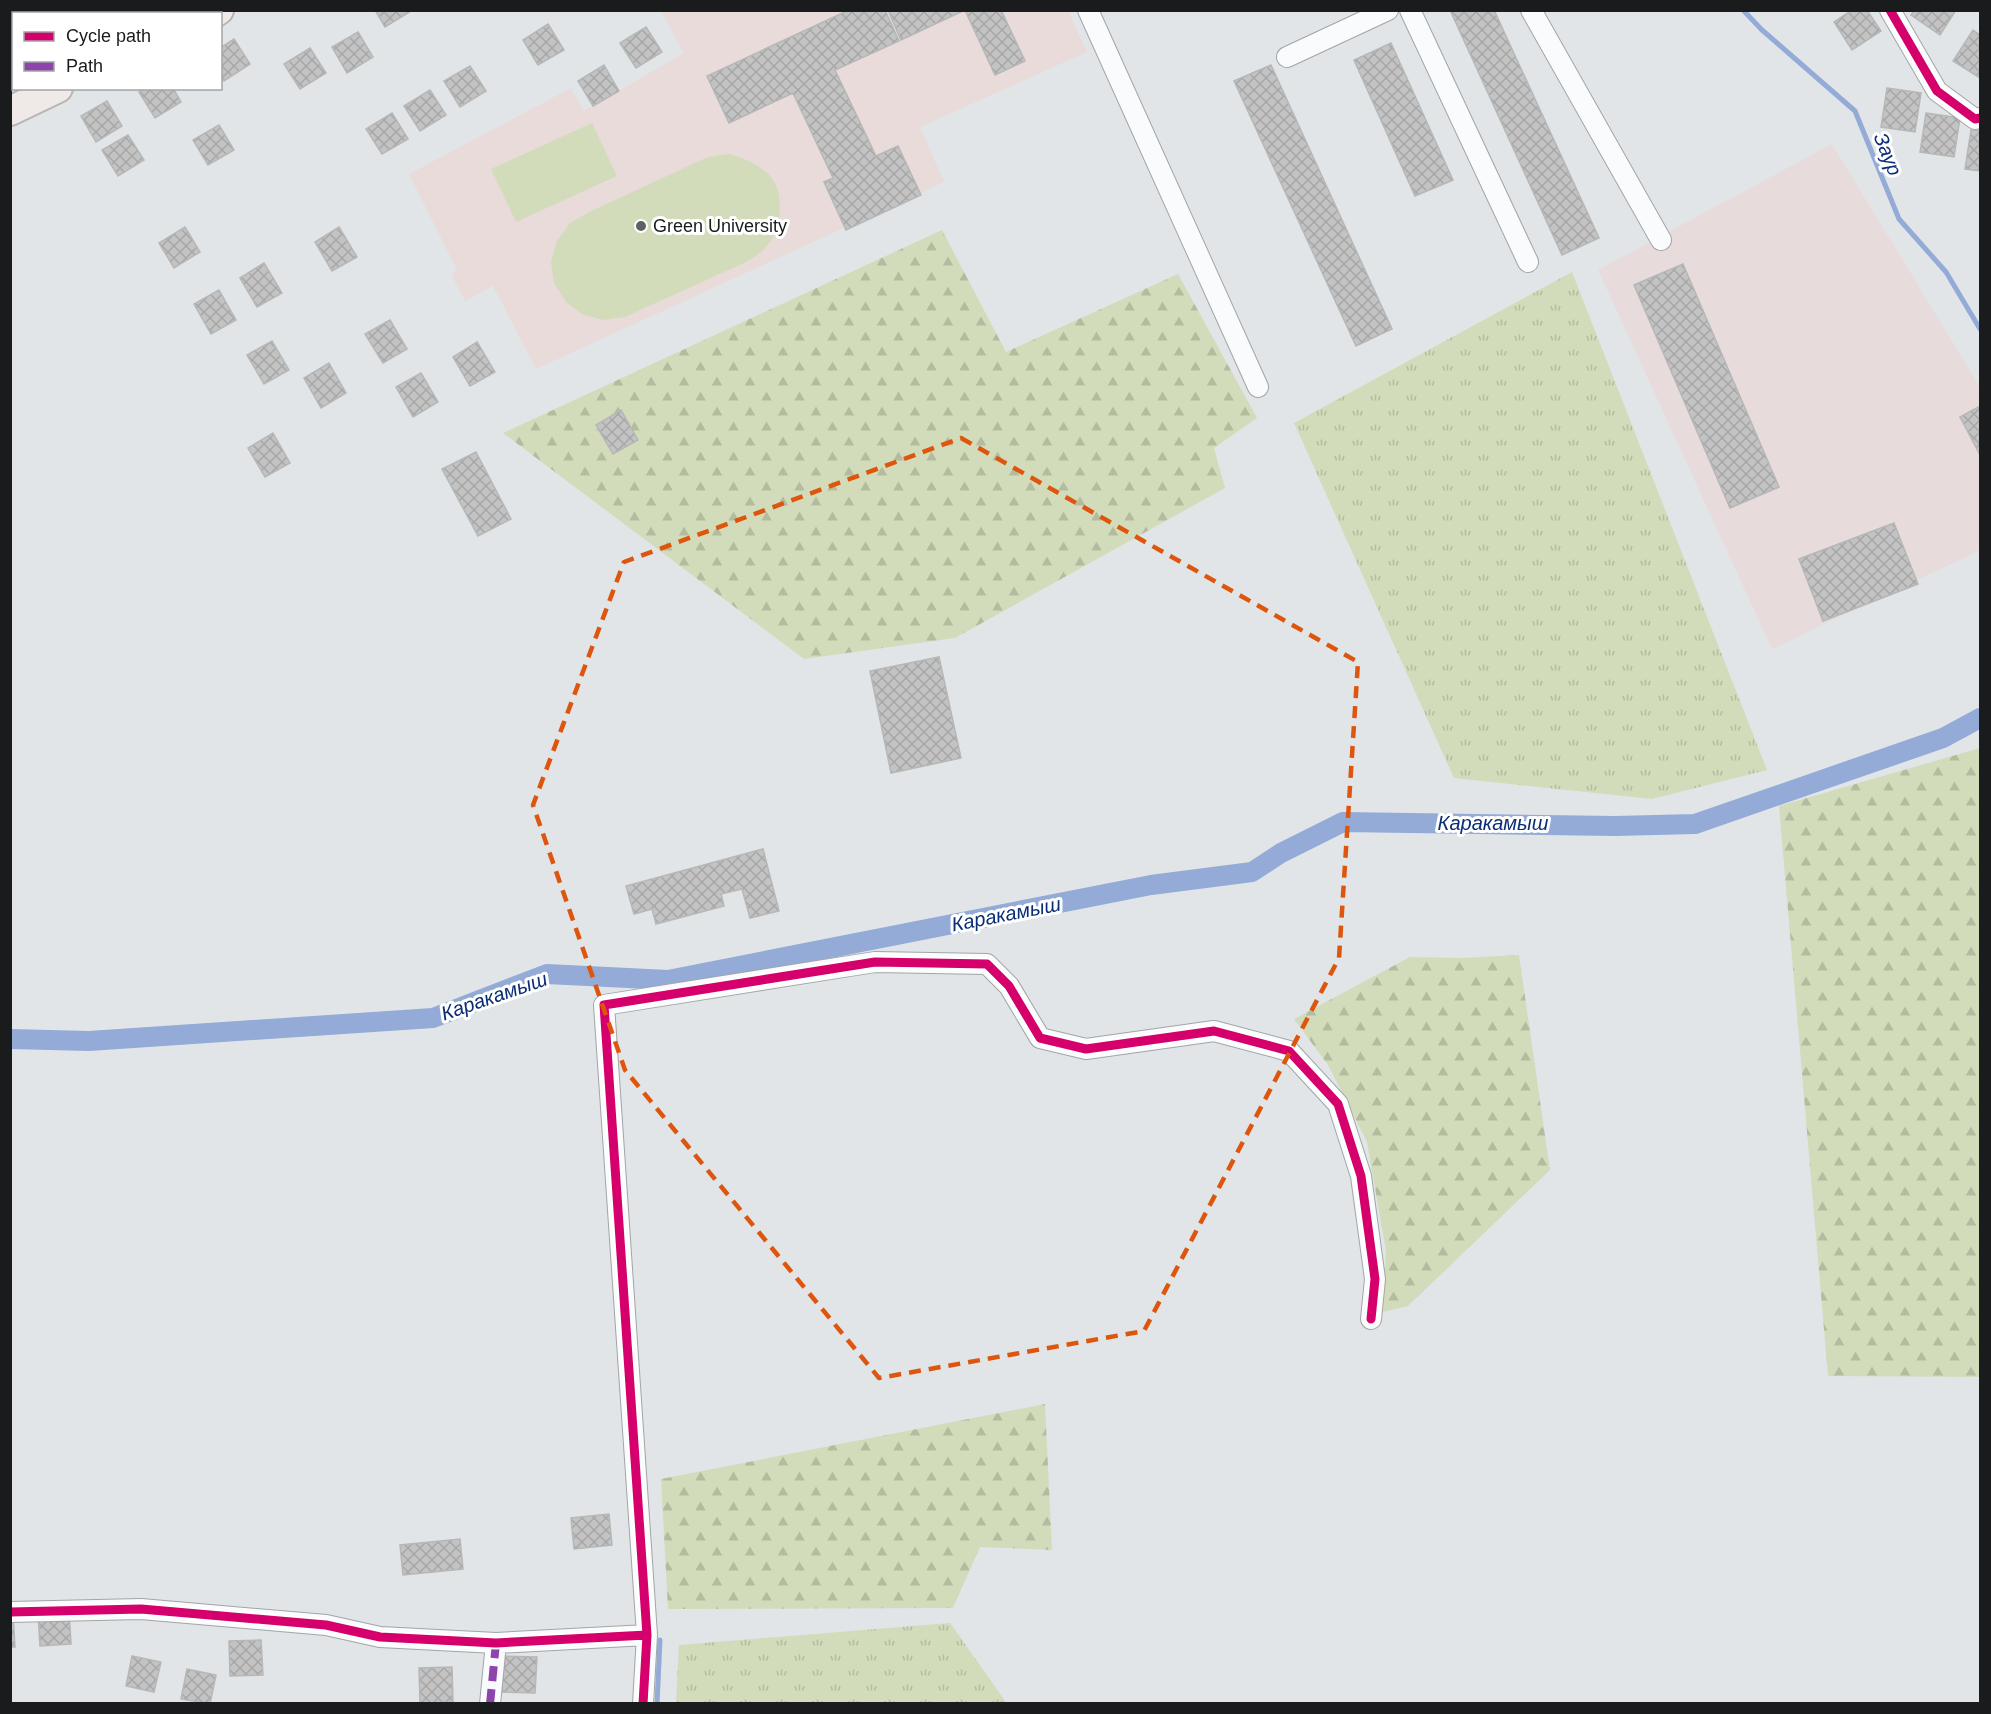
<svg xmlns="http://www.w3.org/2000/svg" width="1991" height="1714" font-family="Arial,sans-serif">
	<defs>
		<pattern id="grass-tufts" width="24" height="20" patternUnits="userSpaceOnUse" patternTransform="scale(1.5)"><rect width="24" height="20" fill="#d2dcba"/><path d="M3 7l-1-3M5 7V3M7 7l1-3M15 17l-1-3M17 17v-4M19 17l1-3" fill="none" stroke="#b4bc9f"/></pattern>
		<pattern id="forest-firs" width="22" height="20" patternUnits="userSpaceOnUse" patternTransform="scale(1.5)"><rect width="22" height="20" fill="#d2dcba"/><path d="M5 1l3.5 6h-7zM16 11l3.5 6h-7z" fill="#b4bc9f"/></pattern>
		<pattern id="building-cross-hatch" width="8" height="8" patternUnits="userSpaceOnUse" patternTransform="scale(1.5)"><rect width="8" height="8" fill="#c3c3c4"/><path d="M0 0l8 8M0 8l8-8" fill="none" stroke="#a7a7a8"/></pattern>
	</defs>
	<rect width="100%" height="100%" fill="#e1e5e8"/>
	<!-- education -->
	<path fill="#e8dbda" d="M661,11H1068L1087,52L920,127L944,182L536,369L493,286L465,301L451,274L457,270L409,174L571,88L584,111L684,53Z"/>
	<!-- medical -->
	<path fill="#e8dbdb" d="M1832,144L1980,387V550L1772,649L1598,270Z"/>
	<!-- grass -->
	<path fill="url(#grass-tufts)" d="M1572,272L1767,770L1652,799L1454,778L1294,423Z
		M950,1623L1006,1702L1004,1703H676L679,1645Z"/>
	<!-- forest -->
	<path fill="url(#forest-firs)" d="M942,230L1006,352L1178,274L1257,418L1214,448L1225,488L955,638L804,659L503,433Z
		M1980,748V1377L1828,1376L1779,806Z
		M1519,955L1550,1170L1408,1306L1383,1312L1386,1251L1367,1142L1328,1065L1294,1019L1410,957L1462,958Z
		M1045,1404L1052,1550L980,1547L953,1608L668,1609L661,1479Z"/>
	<!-- garden -->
	<path fill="#d2dcba" d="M592,123L617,176L516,222L491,169Z
		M729,154C750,160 776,171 779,196C782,216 778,236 762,251C749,263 729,269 713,277C684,290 654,304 625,317L603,320L582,314L566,302L554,283L551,262L557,241L570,223L589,212L708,157Z"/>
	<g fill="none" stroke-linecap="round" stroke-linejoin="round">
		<!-- stream -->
		<path stroke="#93abd6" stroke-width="5" d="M1743,10L1762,30L1855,111L1899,219L1946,272L1980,329
			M657,1704L660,1640"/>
		<!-- canal -->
		<path stroke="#93abd6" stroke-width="20" d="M10,1039L89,1041L433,1018L547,974L668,980L1151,885L1252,872L1281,853L1343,822L1615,826L1695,824L1943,738L1980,718"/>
	</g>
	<!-- building -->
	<path fill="url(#building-cross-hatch)" stroke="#b6b7b7" stroke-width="1.5" d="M375,10H411V11L385,27Z
		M849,10H885L899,41L835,70L876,156L898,146L921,195L846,230L824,182L833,178L793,93L729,123L707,76Z
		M888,10H960L961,12L901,40Z
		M965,10H1001L1025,61L995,75Z
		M1450,10H1494L1599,238L1562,255Z
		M1852,10H1867L1881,31L1852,50L1834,22Z
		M1914,10H1956L1940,35L1911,15Z
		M548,24L564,50L538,65L523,40Z
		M646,27L662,52L636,68L620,43Z
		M1973,30L1980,35V78L1953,61Z
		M358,32L373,57L347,73L332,47Z
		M234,39L250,64L224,81L220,75V48Z
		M1391,43L1453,180L1415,196L1354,60Z
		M310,48L326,73L300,89L284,64Z
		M604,65L619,91L593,106L578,81Z
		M1271,65L1392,329L1356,346L1234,81Z
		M470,66L486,91L460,107L444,81Z
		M146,88H173L181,102L155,118L139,92Z
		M1887,88L1921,93L1915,132L1881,127Z
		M430,90L446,115L420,131L404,106Z
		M107,101L122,126L96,142L81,116Z
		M392,113L408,139L382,154L366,129Z
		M1926,113L1960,118L1954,157L1920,152Z
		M219,125L234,150L208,165L193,140Z
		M1971,130L1980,131V171L1965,169Z
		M128,135L144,160L118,176L102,150Z
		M185,227L200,252L174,268L159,243Z
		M339,227L357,257L332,271L315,242Z
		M264,263L282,293L257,307L240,278Z
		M1683,264L1779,487L1730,508L1634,285Z
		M219,290L236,320L211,334L194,304Z
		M390,320L407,349L383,363L365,334Z
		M272,341L289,370L264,384L247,355Z
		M477,342L495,372L470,386L453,357Z
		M329,363L346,393L321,408L304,378Z
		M421,373L438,402L413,417L396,387Z
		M1980,406V455L1960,417Z
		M621,410L638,440L613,454L596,425Z
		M273,433L290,463L265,477L248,448Z
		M476,452L511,519L478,536L442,469Z
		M1894,523L1918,584L1823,621L1799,559Z
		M939,657L961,758L891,773L870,671Z
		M763,849L779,911L750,918L742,889L721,894L724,906L656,924L652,909L634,914L626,886Z
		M609,1514L612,1545L574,1549L571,1518Z
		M460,1539L463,1569L403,1575L400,1545Z
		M69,1611L71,1644L40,1646L38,1613Z
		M10,1614H13L15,1647H10Z
		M261,1640L263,1675L230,1676L229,1641Z
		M132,1656L161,1662L154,1692L126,1686Z
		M503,1656L537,1657L535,1693L502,1692Z
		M452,1667L453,1702L420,1703L419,1668Z
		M187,1669L216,1675L210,1704L181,1699Z"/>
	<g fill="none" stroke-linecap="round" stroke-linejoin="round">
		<defs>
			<path id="minor" d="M1088,10L1258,387
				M1410,10L1528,262
				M1531,10L1661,240
				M1890,10L1937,91L1975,119L1980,118
				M10,38L14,41
				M1287,57L1388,10
				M10,1612L141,1609L326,1625L380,1637L496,1643L647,1635
				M490,1704L496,1643
				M643,1704L647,1635L604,1005L875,962L987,964L1009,986L1040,1038L1086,1049L1214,1031L1289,1051L1338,1104L1361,1176L1375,1279L1371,1319"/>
			<path id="highway" d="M213,14L219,10
				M10,111L58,88"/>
		</defs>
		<!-- minor casing -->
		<use href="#minor" stroke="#a2a5a7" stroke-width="22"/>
		<!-- highway casing -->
		<use href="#highway" stroke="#b9b5b4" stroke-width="32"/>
		<!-- minor -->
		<use href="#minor" stroke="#fafbfc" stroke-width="20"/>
		<!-- highway -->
		<use href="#highway" stroke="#efe9e8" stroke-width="28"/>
		<!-- quiet -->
		<path stroke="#8e44ad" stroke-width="8" stroke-dasharray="15 8" stroke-linecap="butt" d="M490,1704L496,1643"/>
		<defs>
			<path id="cycleway" d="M1890,10L1937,91L1975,119L1980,118
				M10,1612L141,1609L326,1625L380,1637L496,1643L647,1635
				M643,1704L647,1635L604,1005L875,962L987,964L1009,986L1040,1038L1086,1049L1214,1031L1289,1051L1338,1104L1361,1176L1375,1279L1371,1319"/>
		</defs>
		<!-- cycleway casing -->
		<use href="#cycleway" stroke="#fff" stroke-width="13"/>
		<!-- cycleway -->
		<use href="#cycleway" stroke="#d6006c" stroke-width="9"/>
	</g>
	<!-- marked area -->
	<path fill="none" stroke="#de560d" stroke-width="4.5" stroke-dasharray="12 8" stroke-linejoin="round" d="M961,438L1358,662L1339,958L1144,1331L879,1378L625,1070L533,805L624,562Z"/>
	<!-- markers -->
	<circle fill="#5f6264" stroke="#fff" stroke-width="2" cx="641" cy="226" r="6"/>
	<g text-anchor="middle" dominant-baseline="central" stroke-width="6" stroke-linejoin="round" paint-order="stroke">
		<!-- poi labels -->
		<g font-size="18" fill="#191b1d" stroke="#fff" text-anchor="start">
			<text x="653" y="226">Green University</text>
		</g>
		<!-- water labels -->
		<g font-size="20" font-style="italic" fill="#0b2d75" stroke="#fff">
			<text transform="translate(1888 154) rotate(68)">Заур</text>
			<text x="1493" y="823">Каракамыш</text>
			<text transform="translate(1006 914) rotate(-11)">Каракамыш</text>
			<text transform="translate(494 996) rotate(-19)">Каракамыш</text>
		</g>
	</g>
	<!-- border -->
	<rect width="1991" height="1714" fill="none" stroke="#191b1d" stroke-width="24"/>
	<!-- legend -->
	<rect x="12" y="12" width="210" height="78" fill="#ffffff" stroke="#a3a4a5" stroke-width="1.5"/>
	<rect x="24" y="32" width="30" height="9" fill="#d6006c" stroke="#a3a4a5" stroke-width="1.5"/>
	<text x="66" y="42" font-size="18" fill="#191b1d">Cycle path</text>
	<rect x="24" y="62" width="30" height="9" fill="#8e44ad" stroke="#a3a4a5" stroke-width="1.5"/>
	<text x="66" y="72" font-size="18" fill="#191b1d">Path</text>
</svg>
